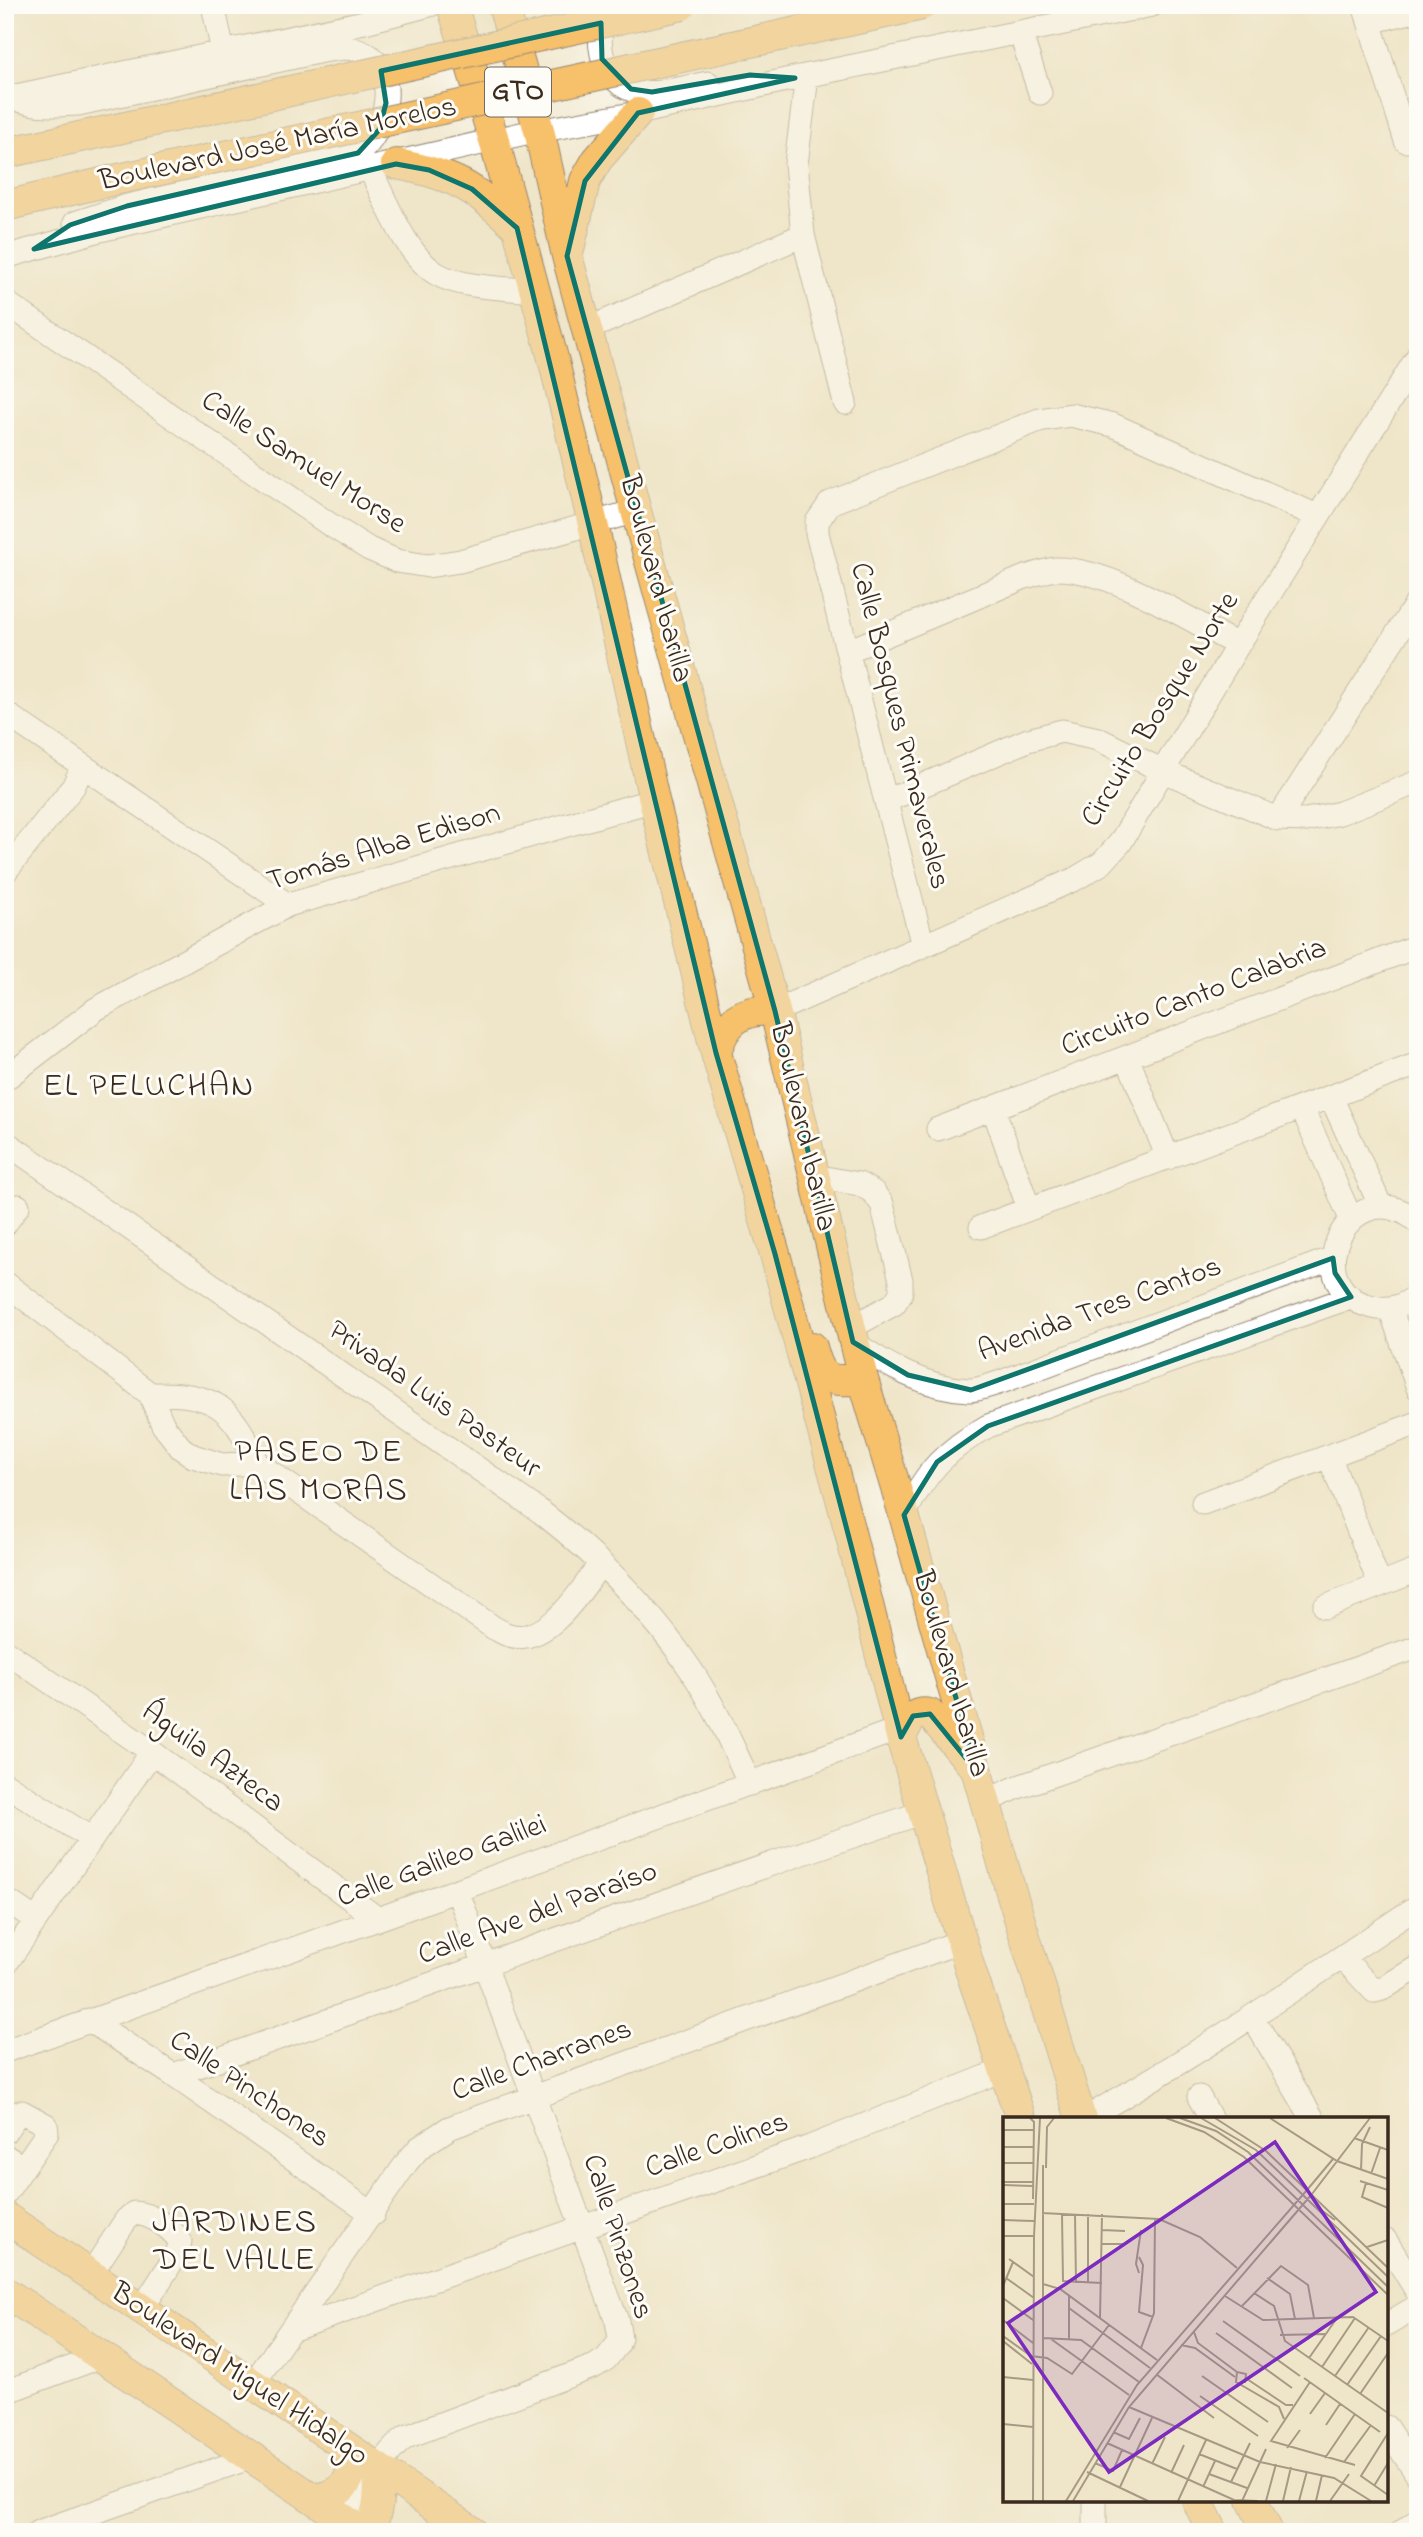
<svg xmlns="http://www.w3.org/2000/svg" width="1423" height="2537" font-family="'Indie Flower',sans-serif">
	<rect width="100%" height="100%" fill="#fdfcf7"/>
	<filter id="ink" filterUnits="userSpaceOnUse"><feTurbulence type="fractalNoise" baseFrequency=".0143" numOctaves="2"/><feDisplacementMap in="SourceGraphic" scale="14" xChannelSelector="R" yChannelSelector="G"/><feConvolveMatrix kernelMatrix="1 2 1 2 8 2 1 2 1" color-interpolation-filters="sRGB"/></filter>
	<filter id="wash" filterUnits="userSpaceOnUse"><feTurbulence type="fractalNoise" baseFrequency=".00686" numOctaves="4" result="noise"/><feDisplacementMap in="SourceGraphic" scale="28" xChannelSelector="R" yChannelSelector="G"/><feGaussianBlur stdDeviation="1.57" result="paint"/><feColorMatrix in="noise" values="0 0 0 0 0 0 0 0 0 0 0 0 0 0 0 0 0 1.4 0 .05"/><feComposite in="paint" operator="in"/></filter>
	<g filter="url(#wash)">
		<rect width="100%" height="100%" fill="#efe5c9"/>
	</g>
	<g filter="url(#ink)">
		<g fill="none" stroke-linecap="round" stroke-linejoin="round">
			<defs>
				<path id="minor" d="M213,5L223,52
					M609,5C593,32 598,78 632,90C655,97 685,87 708,83
					M1364,5L1406,141
					M1369,22L1418,10
					M1020,32L1040,93
					M807,76L796,164L803,235L845,403
					M16,96L369,21L430,5
					M12,97C37,108 52,105 78,104L322,51C336,49 351,45 365,53C401,73 386,133 358,153L127,206L75,223
					M370,169C386,201 406,256 437,274C461,288 507,288 534,291
					M5,257L100,230L521,134L638,113L795,78L1152,5
					M5,302L329,524L369,549L397,561L428,566L460,561L636,511
					M588,329L803,235
					M848,651L1025,577C1034,575 1046,570 1056,569C1110,568 1189,620 1238,645
					M5,713L288,905
					M886,801L1028,740L1062,731L1098,739L1163,771L1278,819L1306,820L1340,813L1418,782
					M1278,819L1418,601
					M5,872L73,787L83,766
					M923,946L817,533V522L830,503L1039,420L1071,415L1113,425L1317,516
					M775,1011L1075,879L1102,863L1120,843L1238,645L1418,356
					M1127,1057L1168,1158
					M5,1079L96,1009L288,905L654,800
					M1331,1097L1381,1207
					M993,1108L1029,1209
					M1302,1108L1351,1219
					M938,1129L1418,946
					M5,1142L541,1512C598,1556 651,1610 691,1670C715,1706 732,1745 750,1784
					M814,1176L859,1184L873,1192L882,1204L901,1280V1293L894,1304L850,1328
					M1418,1222C1350,1165 1292,1289 1373,1307C1389,1311 1406,1306 1418,1294
					M5,1224L18,1206
					M981,1227L1418,1064
					M5,1283L150,1394L163,1425L181,1448L193,1456L222,1465L257,1463
					M1390,1308L1418,1388
					M853,1342C887,1366 926,1388 969,1390C979,1390 991,1385 1001,1382L1333,1258
					M150,1394C214,1393 231,1404 257,1463L494,1628C499,1630 504,1634 509,1635C548,1647 582,1589 601,1563
					M1329,1456L1380,1585
					M1203,1503L1418,1423
					M904,1515C927,1470 945,1451 988,1426L1351,1297
					M1325,1607L1418,1570
					M5,1651L152,1752L378,1919
					M5,1784L92,1839
					M986,1801L1018,1787L1418,1647
					M5,1899L36,1920
					M1342,1957L1374,1991L1382,1989L1418,1967
					M5,1965L152,1752
					M1253,2018L1313,2119
					M89,2020L173,2075L373,2214
					M5,2051L378,1919L899,1729
					M173,2075C424,1988 672,1896 924,1812
					M1199,2097L1211,2119
					M1084,2119C1199,2054 1308,1980 1418,1906
					M5,2132L18,2113L22,2112L46,2125L47,2133L5,2194
					M5,2156L23,2167
					M1386,2241L1418,2293
					M90,2275L126,2220L134,2213C151,2214 170,2227 180,2241L178,2252L142,2309
					M1386,2325L1418,2306
					M291,2330L810,2147L1003,2070
					M253,2384L407,2162L419,2148L449,2128L962,1941
					M5,2392L100,2357
					M1386,2427L1418,2476
					M1095,2500V2526L1097,2532
					M38,2532L252,2457
					M329,2532C363,2509 373,2461 406,2437L595,2366L606,2359L618,2344L620,2338L617,2321L457,1890
					M1402,2532L1418,2520"/>
				<path id="major" d="M452,5L494,140L554,362L593,524L654,800L716,1053L775,1254L850,1532L901,1737L971,1972L1021,2119
					M503,5L539,130L567,256L636,511L775,1011L863,1379L904,1515L1009,1885L1081,2119
					M5,153L117,129
					M396,164C453,174 476,188 517,227
					M5,206L114,180
					M569,249L585,181L597,160L638,113
					M716,1053C724,1021 743,1008 775,1011
					M812,1347C821,1382 830,1382 863,1379
					M901,1737C908,1723 912,1710 930,1714L969,1761
					M5,2217L473,2532
					M5,2292L363,2532
					M314,2498C343,2498 359,2475 348,2448
					M1197,2500L1213,2532
					M1252,2500L1268,2532
					M368,2532C379,2512 380,2492 378,2469"/>
			</defs>
			<!-- minor casing -->
			<use href="#minor" stroke="#958874" stroke-width="25"/>
			<!-- major casing -->
			<use href="#major" stroke="#958874" stroke-width="32"/>
			<!-- minor -->
			<use href="#minor" stroke="#fff" stroke-width="23"/>
			<!-- major -->
			<use href="#major" stroke="#f7c06b" stroke-width="30"/>
			<defs>
				<path id="major-bridge" d="M117,129L682,5
					M114,180L922,5"/>
			</defs>
			<!-- major-bridge casing -->
			<use href="#major-bridge" stroke="#958874" stroke-width="32" stroke-linecap="butt"/>
			<!-- major-bridge -->
			<use href="#major-bridge" stroke="#f7c06b" stroke-width="30"/>
		</g>
	</g>
	<!-- marked area -->
	<path d="M0 0H1423V2537H0ZM601,23L602,59L631,89L652,92L750,75L795,78L638,113L585,181L567,256L775,1011L853,1342L908,1375L971,1390L1333,1258L1335,1273L1351,1297L988,1426L937,1462L904,1515L977,1772L930,1714L913,1716L901,1737L775,1254L716,1053L517,228L472,189L429,170L396,164L34,249L70,225L127,206L358,153L379,130L386,103L381,71Z" fill="#efe5c9" fill-opacity=".55" fill-rule="evenodd"/>
	<path fill="none" stroke="#0f766e" stroke-width="5" stroke-linejoin="round" d="M601,23L602,59L631,89L652,92L750,75L795,78L638,113L585,181L567,256L775,1011L853,1342L908,1375L971,1390L1333,1258L1335,1273L1351,1297L988,1426L937,1462L904,1515L977,1772L930,1714L913,1716L901,1737L775,1254L716,1053L517,228L472,189L429,170L396,164L34,249L70,225L127,206L358,153L379,130L386,103L381,71Z"/>
	<g text-anchor="middle" dominant-baseline="central" stroke-width="6" stroke-linejoin="round" paint-order="stroke">
		<!-- shield labels -->
		<rect fill="#fdfcf7" stroke="#75695f" stroke-width="2" x="485" y="67.5" width="66" height="49" rx="5"/>
		<g font-size="28" font-weight="bold" fill="#3b2a1e">
			<text x="518" y="92">GTO</text>
		</g>
		<!-- street labels -->
		<g font-size="30" fill="#3b2a1e" stroke="#fdfcf7">
			<text transform="translate(278 145) rotate(-12)">Boulevard José María Morelos</text>
			<text transform="translate(303 463) rotate(33)">Calle Samuel Morse</text>
			<text transform="translate(655 579) rotate(75)">Boulevard Ibarilla</text>
			<text transform="translate(1161 710) rotate(-58)">Circuito Bosque Norte</text>
			<text transform="translate(899 726) rotate(76)">Calle Bosques Primaverales</text>
			<text transform="translate(384 848) rotate(-17)">Tomás Alba Edison</text>
			<text transform="translate(1194 998) rotate(-21)">Circuito Canto Calabria</text>
			<text transform="translate(802 1127) rotate(77)">Boulevard Ibarilla</text>
			<text transform="translate(1100 1310) rotate(-20)">Avenida Tres Cantos</text>
			<text transform="translate(434 1400) rotate(35)">Privada Luis Pasteur</text>
			<text transform="translate(950 1674) rotate(74)">Boulevard Ibarilla</text>
			<text transform="translate(212 1758) rotate(36)">Águila Azteca</text>
			<text transform="translate(442 1862) rotate(-20)">Calle Galileo Galilei</text>
			<text transform="translate(538 1914) rotate(-20)">Calle Ave del Paraíso</text>
			<text transform="translate(542 2061) rotate(-20)">Calle Charranes</text>
			<text transform="translate(249 2090) rotate(34)">Calle Pinchones</text>
			<text transform="translate(717 2146) rotate(-19)">Calle Colines</text>
			<text transform="translate(617 2237) rotate(72)">Calle Pinzones</text>
			<text transform="translate(239 2375) rotate(34)">Boulevard Miguel Hidalgo</text>
		</g>
		<!-- quarter labels -->
		<g font-size="33" letter-spacing="2" fill="#3b2a1e" stroke="#fdfcf7">
			<text x="149" y="1087">EL PELUCHAN</text>
			<text x="319" y="1453">PASEO DE<tspan x="319" dy="38">LAS MORAS</tspan></text>
			<text x="235" y="2223">JARDINES<tspan x="235" dy="38">DEL VALLE</tspan></text>
		</g>
	</g>
	<!-- overview -->
	<g transform="translate(1003 2117)">
		<rect width="385" height="385" fill="#efe5c9"/>
		<path fill="none" stroke="#a79a85" stroke-width="2" d="M27,1L31,5L30,82M163,1L201,15L241,40L385,178M177,1L213,14L245,35L385,170M198,1L253,33L385,160M212,1L263,34L385,151M267,1L334,44L385,62M0,13H30M351,21L385,33M0,30H30M0,46H30M43,51L44,10L51,1M358,54L359,27L367,10M368,57L377,31M357,64L385,73M0,65H30M363,66L359,80L385,91M0,68L30,69M304,73L330,42M309,77L367,1M0,87H31M314,90L332,103M39,96L156,102L197,120L234,151M59,97L60,164L99,166M72,97L73,166M85,97V166M0,103L31,104M99,113L122,114M0,119H31M99,127H122M364,130L385,123M136,140L140,148L136,195L150,200M6,142L31,160M136,156L133,147L138,113M3,161L31,181M264,161L287,177L292,202M40,167L57,172L154,243M0,169L10,145M251,176L271,189L282,224L385,296M222,179L260,203L350,200L385,224M0,181L30,203M238,190L278,149L305,168L311,201M66,191L147,251M97,202L99,97M0,203L30,226M220,204L297,259M191,215L195,226L234,255M213,216L289,271M277,218L322,217M0,219L28,239L44,241L69,257L106,208M40,221L78,223L136,265M48,222L126,278M66,222V178M0,224L29,247M178,228L192,231L232,260M138,231L151,196L152,101M306,241L334,201M319,250L352,201M153,257L211,301M199,259L265,305M332,259L366,210M0,260L30,263M301,261L377,315M244,262L283,288H290M307,265L268,324L352,348M242,266L243,257L234,255L233,265L276,290L281,302M344,268L378,219M357,277L385,236M197,279L255,319M126,290L257,345L331,361L368,384M307,297L322,276M0,307L30,310M323,308L337,287M110,315L126,322L137,301M385,316L358,359L385,378M104,326L231,383L255,384M284,331L297,313M196,337L234,352M322,341L352,297M341,345L368,308M92,346L110,354L119,333M149,347L162,320M84,355L145,384M168,356L181,328M206,357L244,371M228,365L247,326M371,369L385,346M117,370L149,301M200,370L212,344M30,384L31,119L37,1M40,384V48M63,384L134,268L304,73M70,384L126,290L309,77M175,384L203,323M239,384L263,332M263,384L273,347M280,384L288,350M296,384L304,354M313,384L319,358M327,384L346,357"/>
		<path fill="#7b2cbf" fill-opacity="0.15" stroke="#7b2cbf" stroke-width="3.5" d="M272,25L373,175L106,355L5,206Z"/>
		<rect width="385" height="385" fill="none" stroke="#3b2a1e" stroke-width="3.5"/>
	</g>
	<!-- margin -->
	<rect width="1423" height="2537" fill="none" stroke="#fdfcf7" stroke-width="28"/>
</svg>
